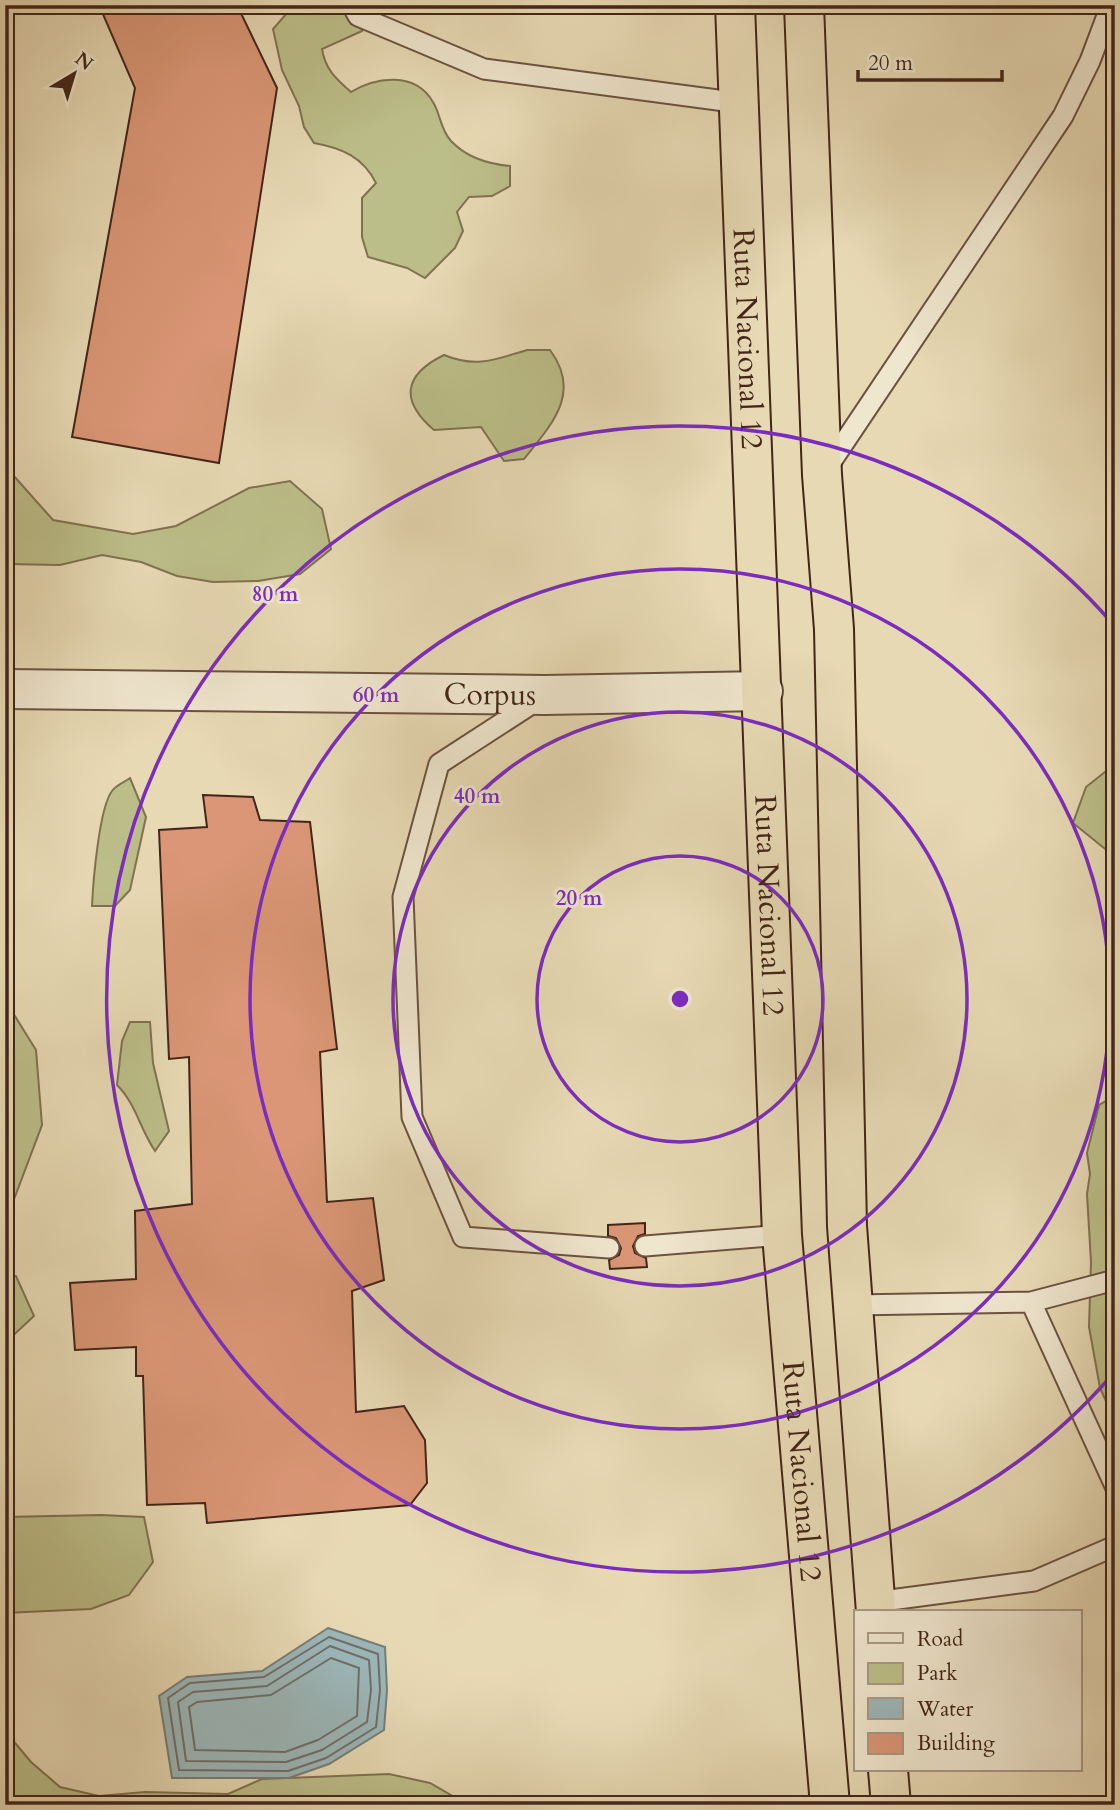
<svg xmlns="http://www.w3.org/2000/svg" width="1120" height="1810" font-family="Cardo,serif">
	<rect width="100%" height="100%" fill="#e7d9b4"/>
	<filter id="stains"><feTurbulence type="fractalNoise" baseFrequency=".00286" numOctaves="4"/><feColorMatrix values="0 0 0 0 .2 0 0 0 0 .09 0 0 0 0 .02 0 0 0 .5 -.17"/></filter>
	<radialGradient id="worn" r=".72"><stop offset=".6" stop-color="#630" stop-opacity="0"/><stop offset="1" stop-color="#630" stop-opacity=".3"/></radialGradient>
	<!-- green -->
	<path fill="#bcbe89" stroke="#807251" stroke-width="2" d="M301,5H357L363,12L362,31L322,49C325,69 336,79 351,92C376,77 415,71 433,102C441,115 440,129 451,141C467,158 488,164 510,166V186L492,196L469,197L457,212L463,231L455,248L425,278L407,268L368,257L362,237V198L376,183C363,157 342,148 314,143L304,127L299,106L282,70L273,29L287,13Z
		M527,350H550C582,393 552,424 524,459L504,461L481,427L434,430C400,401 403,375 444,355C476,368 494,360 527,350Z
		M5,466L53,520L133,534L176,526L249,488L290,481L322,509L331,549L300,574L258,581L213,582L177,576L141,562L102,555L60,565L5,564Z
		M1115,764V857L1073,823L1086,787Z
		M130,778L146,817L130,890L115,906H92C93,883 99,808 112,791C116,785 125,782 130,778Z
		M5,1000L36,1050L42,1125L13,1202L5,1209Z
		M130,1022H150L153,1063L169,1131L155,1151C140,1129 136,1104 117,1085L122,1041Z
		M1115,1096V1421L1100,1388L1089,1327L1091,1262L1087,1194L1090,1174L1087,1153L1099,1105Z
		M5,1276H16L34,1316L5,1343Z
		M101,1515L144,1517L153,1562L129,1595L91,1609L5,1613V1517Z
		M5,1731L31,1762L60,1787L99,1796L145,1792L228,1794L262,1779L389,1774L430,1783L468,1805H5Z"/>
	<!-- water -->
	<path fill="#9cb7b9" stroke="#787d79" stroke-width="2" d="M328,1628L385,1647L387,1690L384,1730L329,1764L289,1778H172L159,1696L187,1677L262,1671Z"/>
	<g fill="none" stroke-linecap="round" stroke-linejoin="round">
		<!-- shore -->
		<path stroke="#706e69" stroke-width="2" d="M329,1637L378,1654L380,1690L376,1727L326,1758L288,1771L179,1770L168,1698L190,1683L264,1677Z
			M330,1646L369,1660L371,1690L367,1722L322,1750L286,1762L186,1761L178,1702L193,1692L267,1686Z
			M331,1658L359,1668L357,1716L318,1740L285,1752L195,1750L189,1707L197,1702L271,1695Z"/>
	</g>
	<!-- building -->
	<path fill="#da9676" stroke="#432519" stroke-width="2" d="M99,5H237L277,88L219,463L72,437L135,88Z
		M203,795L253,797L260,820L310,822L337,1049L320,1052L327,1202L373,1198L384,1280L352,1291L356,1412L404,1406L425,1440L427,1483L410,1505L207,1523L205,1503L147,1505L143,1376H136V1347L75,1350L70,1283L136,1279L135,1211L192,1204L189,1057L169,1059L159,830L207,827Z
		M645,1223V1234L638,1236L633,1246L635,1253L646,1258L647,1267L610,1269L609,1260L619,1255L621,1248L616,1238L608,1236V1225Z"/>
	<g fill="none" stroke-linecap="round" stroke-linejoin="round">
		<defs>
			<path id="lane" d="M352,5L358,16L484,69L740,103
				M827,468L1063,116L1090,61L1111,5
				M536,701L439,764L403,897L412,1117L463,1237L609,1248
				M645,1246L782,1235
				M1031,1302L1115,1486
				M853,1305L1031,1302L1115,1280
				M875,1602L1034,1581L1115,1546"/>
			<g id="street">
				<path id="s1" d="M5,689L545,695L763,691"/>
			</g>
			<g id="highway">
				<path id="s2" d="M735,5L782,1235L830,1805"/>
				<path d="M804,5L822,475L834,629L847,1226L876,1612"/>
				<path d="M888,1770L891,1805"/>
			</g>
		</defs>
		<!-- lane casing -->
		<use href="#lane" stroke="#6c5240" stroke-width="23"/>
		<!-- street casing -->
		<use href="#street" stroke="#6c5240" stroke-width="42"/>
		<!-- highway casing -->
		<use href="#highway" stroke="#432519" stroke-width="42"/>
		<!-- lane -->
		<use href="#lane" stroke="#efe6ce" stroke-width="19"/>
		<!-- street -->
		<use href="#street" stroke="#efe6ce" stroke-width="38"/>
		<!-- highway -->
		<use href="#highway" stroke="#e7d9b4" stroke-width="38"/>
	</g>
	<!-- distance rings -->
	<g fill="none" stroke="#7b2cbf" stroke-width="3.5">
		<circle cx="680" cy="999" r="143"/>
		<circle cx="680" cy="999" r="287"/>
		<circle cx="680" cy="999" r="430"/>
		<path d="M1112 1375A573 573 0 1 1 1112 623"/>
	</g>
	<g text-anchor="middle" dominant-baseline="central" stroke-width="6" stroke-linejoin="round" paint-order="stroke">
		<!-- street labels -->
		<g font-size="30" fill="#432519" stroke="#efe6ce">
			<text stroke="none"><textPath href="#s2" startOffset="334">Ruta Nacional 12</textPath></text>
			<text stroke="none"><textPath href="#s1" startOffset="485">Corpus</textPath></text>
			<text stroke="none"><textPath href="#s2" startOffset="901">Ruta Nacional 12</textPath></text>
			<text stroke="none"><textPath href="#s2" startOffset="1468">Ruta Nacional 12</textPath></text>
		</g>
	</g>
	<circle cx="680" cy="999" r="10" fill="#7b2cbf" stroke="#efe6ce" stroke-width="3.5"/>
	<g font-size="21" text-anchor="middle" font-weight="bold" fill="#7b2cbf" stroke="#efe6ce" stroke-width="6" stroke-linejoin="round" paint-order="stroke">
		<text x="275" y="601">80 m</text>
		<text x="376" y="702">60 m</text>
		<text x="477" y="803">40 m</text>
		<text x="579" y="905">20 m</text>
	</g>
	<!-- margin -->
	<rect width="1120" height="1810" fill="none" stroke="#e7d9b4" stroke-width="28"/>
	<rect x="7" y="7" width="1106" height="1796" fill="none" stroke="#432519" stroke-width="3.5"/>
	<rect x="14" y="14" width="1092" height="1782" fill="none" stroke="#432519" stroke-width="2"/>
	<!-- legend -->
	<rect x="854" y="1610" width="228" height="161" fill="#efe6ce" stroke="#aa9986" stroke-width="2"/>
	<rect x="868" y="1633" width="35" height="10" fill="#efe6ce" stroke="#aa9986" stroke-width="2"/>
	<text x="917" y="1646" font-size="21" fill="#432519">Road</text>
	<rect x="868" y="1663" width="35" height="21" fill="#bcbe89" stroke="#aa9986" stroke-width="2"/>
	<text x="917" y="1680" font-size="21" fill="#432519">Park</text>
	<rect x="868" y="1698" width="35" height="21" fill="#9cb7b9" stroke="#aa9986" stroke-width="2"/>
	<text x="917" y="1716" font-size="21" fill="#432519">Water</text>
	<rect x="868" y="1733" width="35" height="21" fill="#da9676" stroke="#aa9986" stroke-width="2"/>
	<text x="917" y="1750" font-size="21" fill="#432519">Building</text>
	<!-- north arrow -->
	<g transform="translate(74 74) rotate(38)" stroke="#efe6ce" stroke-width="5" paint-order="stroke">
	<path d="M0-5L12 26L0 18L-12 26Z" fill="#432519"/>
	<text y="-10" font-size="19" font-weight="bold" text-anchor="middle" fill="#432519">N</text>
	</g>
	<!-- scale -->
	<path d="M858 70v10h144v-10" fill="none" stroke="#432519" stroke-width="3.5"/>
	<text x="868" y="70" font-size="21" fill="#432519" stroke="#efe6ce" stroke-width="5" paint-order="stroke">20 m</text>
	<rect width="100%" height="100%" filter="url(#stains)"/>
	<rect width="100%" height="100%" fill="url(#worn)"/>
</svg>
